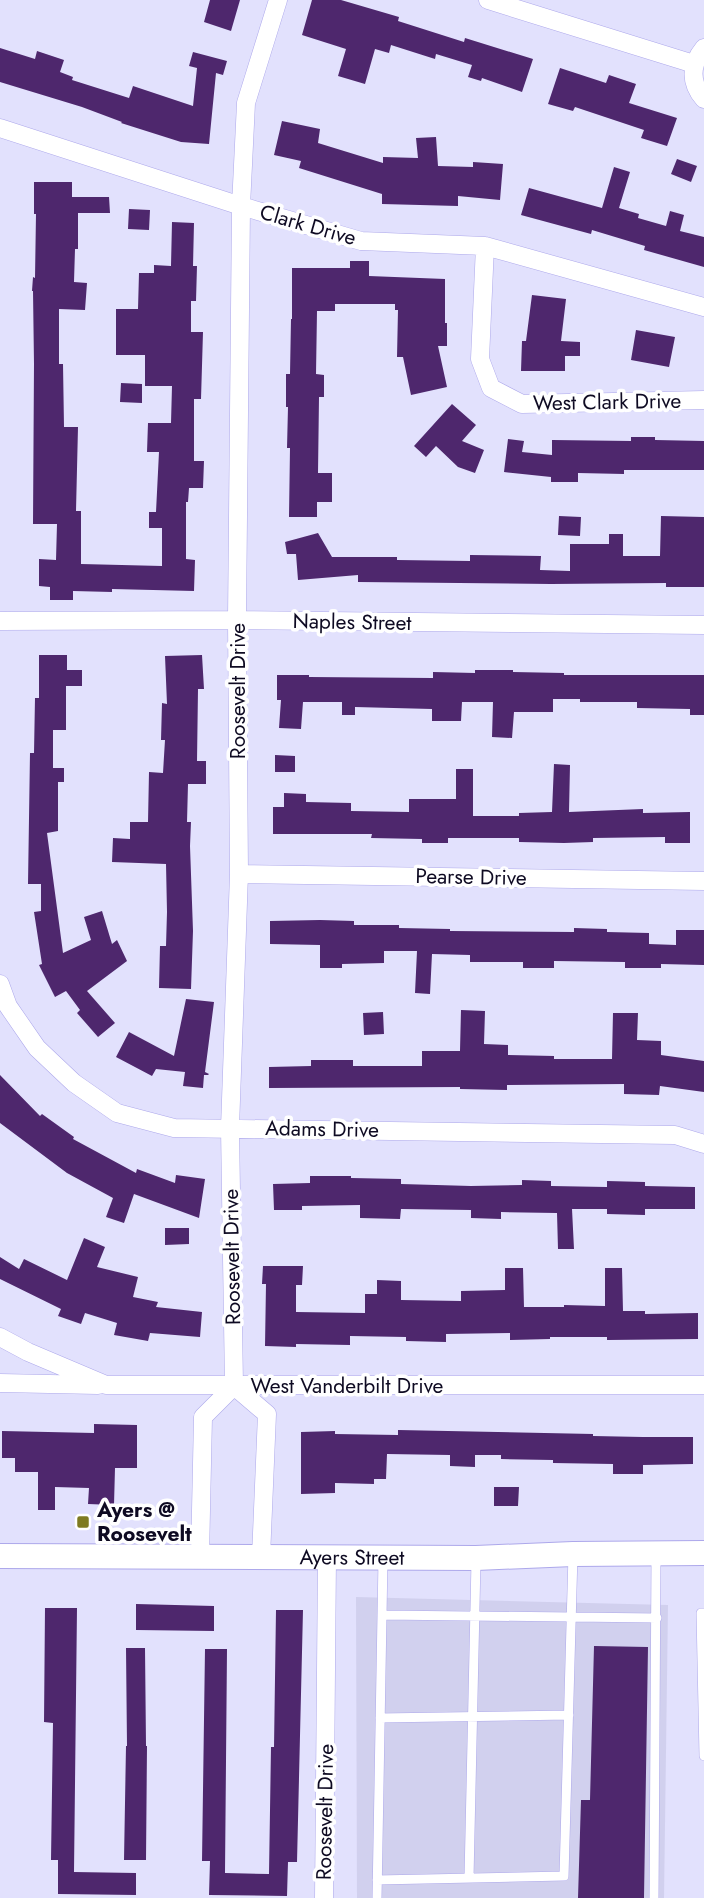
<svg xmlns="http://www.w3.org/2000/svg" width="704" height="1898" font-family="Jost,sans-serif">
	<rect width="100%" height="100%" fill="#e2e1fd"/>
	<!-- built -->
	<path fill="#d1d0ee" d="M356,1597L668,1605L664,1898H357Z"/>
	<!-- building -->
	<path fill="#4e276d" d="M210,0H240L231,31L204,22Z
		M312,0H341L399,17L398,21L464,42L465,38L533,59L522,92L482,78L481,81L468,77L472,65L436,54L435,59L391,45L389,53L375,49L365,84L338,76L346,49L302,35Z
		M0,48L35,59L37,51L64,60L60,72L73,77L72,80L129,98L133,86L193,106L197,68L189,66L193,52L227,61L223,75L216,73L209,144L181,142L121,123L122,122L82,107L0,82Z
		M560,68L606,83L609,75L636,84L629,103L677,118L667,146L641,138L644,130L575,107L573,111L548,104Z
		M282,121L320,129L318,143L383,163V157L418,158L416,138L436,137L438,166L473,167V162L503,164L500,200L458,196V206L382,204V194L299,168L301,161L274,155Z
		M677,159L697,166L691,182L671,174Z
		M614,167L630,172L619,208L639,214L638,218L666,226L670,211L684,215L680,231L704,237V267L644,250L645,246L592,230L591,234L521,215L529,188L602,208Z
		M34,182H72V197H109L110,213H78V249H75L74,282L87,283L85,310L59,309V364H63L64,427H78L76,511H81V564L162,566V528H149V512H156L159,452H147L148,423H171L172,386H145V355H116V309H138L139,273H154V265L171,266L172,222L194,223L193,266H197L196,301H191V332H203L201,399H194V461H204L203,488H189L188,502H186V559L195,560L194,591L112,589V592L73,591V600H50V587L39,586V559L56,560L57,524H33L34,364L33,291H32L33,277L35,278L36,214H34Z
		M129,209L150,210L149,230L128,229Z
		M350,261H369V276L445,279V323H447V346H438L447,387L411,395L403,357H397L398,310H395V304H335V311H317L316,374L324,375V397H319L318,473H332V502H317V517H289L290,448H287L288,407H286V374H290L291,319H292V268H350Z
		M532,295L566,299L561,341L580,342V356H565V371H521L522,341H526Z
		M636,330L675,337L669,367L631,360Z
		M121,383L142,384V403L120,402Z
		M452,404L476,425L462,441L484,450L475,473L458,467L436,446L426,457L414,446Z
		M631,437H655V440L704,441V470H624V474L578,473V482H551V477L504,472L508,439L524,441L522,452L552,455V440L631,441Z
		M559,516L581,517L580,536L558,535Z
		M661,516L704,517V587H666V583L551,584L358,582V575L298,580L296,554H287L285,542L318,533L332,557H397V560L470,561V555L541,556L540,570L570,571V544H609V534H623V556H660Z
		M39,655H67V670H82V686H66V730H53V768H64V782H58V831L47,833L63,953L91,940L84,917L102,911L112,944L117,940L127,961L87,991L115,1023L98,1037L77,1013L80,1010L66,991L55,997L39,965L42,964L34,912L41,911V884H28L30,753H34L35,698H39Z
		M202,655L204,689H198L197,761H206V784H188L187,822H191L190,846L193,931L191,989L159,988L160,946H166L167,912L166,864L112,862L113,838L130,839V822H148L149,772L163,773L165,740H161L162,703L167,704L165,656Z
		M475,670H513V672L564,673V675H704V715H690V709L637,708V702H580V699H553V712H514L512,738L492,737L493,702H462L461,721H432V709L355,707V715H342V702H303L301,729L279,728L281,700H277V675H309V677L433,678V672L475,673Z
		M275,755L295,756V772H275Z
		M554,764L570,765L569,812L643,809V813L690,812V843H665V837L593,838V842L564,843L519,842V838H448V843H422V839L371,838L372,834H273V807H284V793L306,794V802L351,803V811L409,812V799H456V769H473V816H519V813L552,812Z
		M320,920L354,921V925H399V928L450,929V931L574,932V928L607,929V932L649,933V944L676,945V930H704V965L661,964V968H625V962L554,961V968H523V962H470V955L432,954L430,994L415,993L417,951H384V963L342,964V968H320V945L270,944V921Z
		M186,999L214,1002L205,1072L209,1074L208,1075H204L203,1088L183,1086L185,1072L156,1069L152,1076L116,1057L129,1032L174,1056Z
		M461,1010L485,1011L484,1044L508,1045V1055L554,1056V1059H612L613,1013H638L637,1040L661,1041V1055L704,1061V1092L660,1086L659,1095L624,1094V1084L507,1085V1090L460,1089V1087L269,1088V1067L311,1066V1060H353V1066H422V1051H460Z
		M383,1012L384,1034L364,1035L363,1013Z
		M0,1075L40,1116L42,1114L74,1137L73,1139L136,1173L137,1169L175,1183L176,1175L205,1179L199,1218L134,1194L124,1223L106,1217L113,1198L67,1173L0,1123Z
		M310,1176H351V1178L401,1179V1184L471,1186L522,1185V1180L551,1181V1186L607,1187V1181L645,1182V1186L695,1187V1209H645V1215L607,1214V1209H572L574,1249H558L557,1213L501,1212V1219L471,1218V1210L401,1209L400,1219L360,1218V1205L302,1206V1210H274L273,1184L310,1183Z
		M165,1228H189V1244L165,1245Z
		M84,1238L105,1247L97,1267L138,1277L133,1297L158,1302L156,1307L202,1312L200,1337L150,1333L148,1341L114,1335L117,1323L85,1313L81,1324L58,1316L61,1309L0,1279V1257L19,1269L24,1259L67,1280Z
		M263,1266H303L302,1285H296V1312L365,1313V1294H377V1280L401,1281V1300L461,1301V1291L505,1290V1268H523L524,1307H564V1305L605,1306V1268H622L623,1311H645V1314L698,1313V1339L607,1340V1337H550V1339L510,1340V1333L446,1334V1342L406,1341V1337L350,1336V1345L296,1344V1347L265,1346L266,1284H262Z
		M94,1424L137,1425V1468H115L114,1505L88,1504L89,1488L55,1487V1510H38V1472H15V1458H2V1431L94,1433Z
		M398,1430L593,1434V1436L643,1437H693V1464L643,1465V1474H613V1464L553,1463V1460L501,1459V1455H475V1467L450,1466V1455L387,1454L386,1479H374V1484L335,1483V1493L301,1494V1432L335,1431V1434L398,1435Z
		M494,1487H519L518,1506H494Z
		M136,1604L214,1606V1631L136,1630Z
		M45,1608H77L74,1872L136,1873V1895L58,1894V1860H51L53,1723L44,1722Z
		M276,1610H303L297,1862H288L287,1896L209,1895L210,1861H202L205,1649H227L225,1873L269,1874L271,1747H274Z
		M594,1646L648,1647L644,1898H578L581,1800H590Z
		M126,1648H145L146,1746H147L146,1860H124L126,1746H127Z"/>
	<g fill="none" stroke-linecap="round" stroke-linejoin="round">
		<defs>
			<path id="lane" d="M383,1615L657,1618
				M380,1718L569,1715
				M704,1756L701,1613H704
				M469,1878L476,1561
				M377,1880L564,1876L573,1554
				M377,1898L383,1559
				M654,1898L656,1555"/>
			<path id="street" d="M488,0L694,64
				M704,48C690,65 690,83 704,99
				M0,128L241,206L361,241L485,246L704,307
				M485,246L480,359L491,388L522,404L704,400
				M0,621L237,620L704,625
				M239,874L704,881
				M0,984L8,1006L37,1048L74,1083L117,1113L174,1128L675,1135L704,1144
				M0,1337L28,1352L106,1385H704
				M0,1383L98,1385
				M234,1386L267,1414L261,1557
				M200,1557L203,1417L234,1386L230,1128L239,874L237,620L241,206L246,103L278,0
				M324,1898L327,1557"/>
			<g id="secondary">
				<path id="s1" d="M0,1556L476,1558L573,1554L704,1553"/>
			</g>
		</defs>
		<!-- lane casing -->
		<use href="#lane" stroke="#ada8eb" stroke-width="10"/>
		<!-- street casing -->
		<use href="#street" stroke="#ada8eb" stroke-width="19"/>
		<!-- secondary casing -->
		<use href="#secondary" stroke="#ada8eb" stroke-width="26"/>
		<!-- lane -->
		<use href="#lane" stroke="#fff" stroke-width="9"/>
		<!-- street -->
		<use href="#street" stroke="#fff" stroke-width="18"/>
		<!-- secondary -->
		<use href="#secondary" stroke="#fff" stroke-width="24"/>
	</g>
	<!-- markers -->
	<rect fill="#7e7a21" stroke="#fff" stroke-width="2.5" x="76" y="1515" width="14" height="14" rx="3.5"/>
	<g text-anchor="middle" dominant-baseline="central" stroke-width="7" stroke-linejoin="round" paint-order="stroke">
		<!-- street labels -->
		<g font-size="21" fill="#0e0a22" stroke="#fff">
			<text transform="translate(308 225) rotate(16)">Clark Drive</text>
			<text transform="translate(607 402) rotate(-1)">West Clark Drive</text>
			<text transform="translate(352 622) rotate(1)">Naples Street</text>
			<text transform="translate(238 691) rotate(-90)">Roosevelt Drive</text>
			<text transform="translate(471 877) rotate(1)">Pearse Drive</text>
			<text transform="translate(322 1129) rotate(1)">Adams Drive</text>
			<text transform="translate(232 1257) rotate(-91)">Roosevelt Drive</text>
			<text x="347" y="1386">West Vanderbilt Drive</text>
			<text stroke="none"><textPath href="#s1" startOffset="352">Ayers Street</textPath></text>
			<text transform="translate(325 1812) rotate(-89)">Roosevelt Drive</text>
		</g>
		<!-- poi labels -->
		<g font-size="21" font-weight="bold" fill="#0e0a22" stroke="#fff" text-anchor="start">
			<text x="97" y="1510">Ayers @<tspan x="97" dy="24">Roosevelt</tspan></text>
		</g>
	</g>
</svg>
